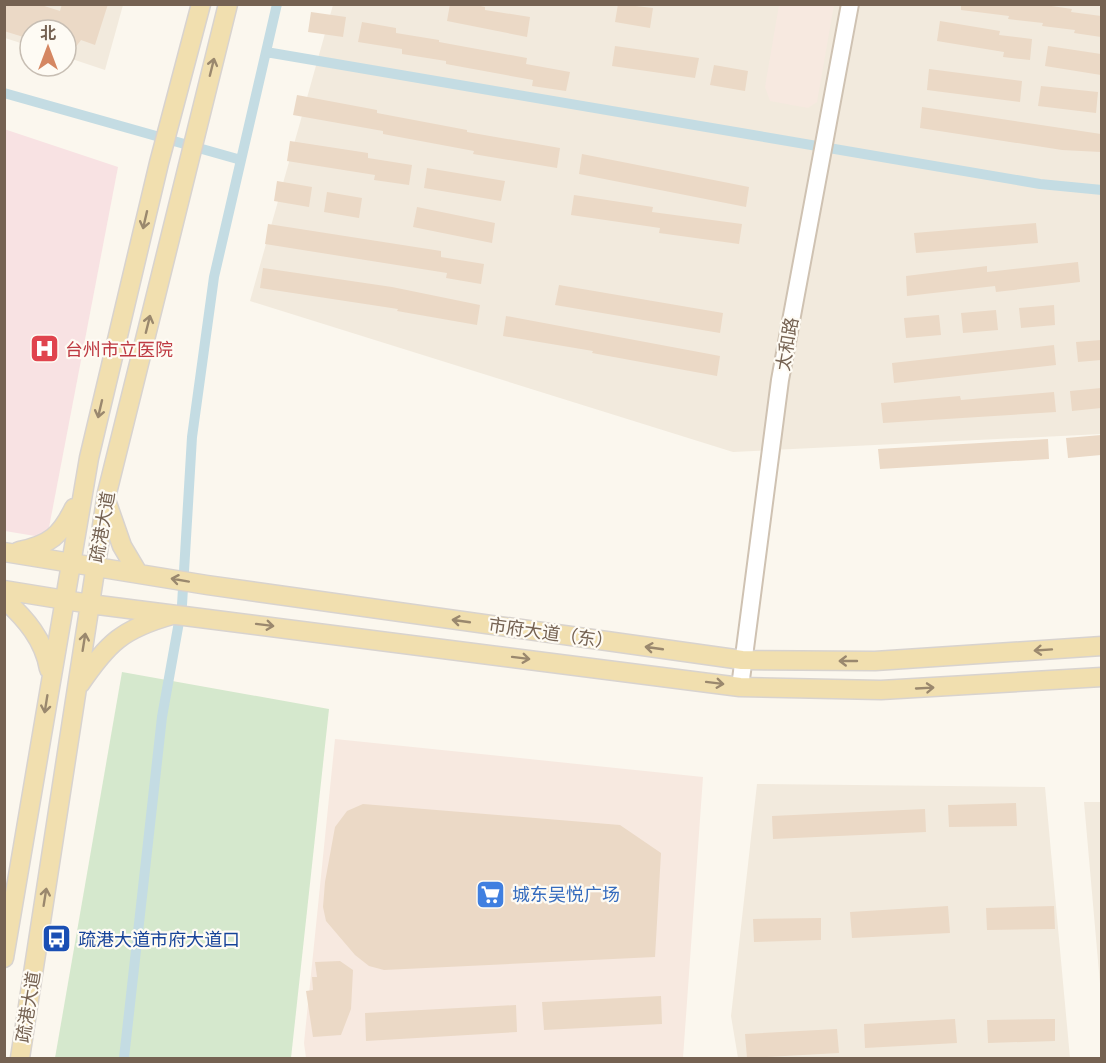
<svg xmlns="http://www.w3.org/2000/svg" width="1106" height="1063" font-family="'Space Grotesk','Noto Sans SC',sans-serif">
	<rect width="100%" height="100%" fill="#fbf7ee"/>
	<!-- residential -->
	<path fill="#f2eadd" d="M5,5H123L105,70L66,57V30H30V46L5,38Z
		M333,5H1101V434L733,452L250,301Z
		M757,784L1045,787L1070,1058H738L731,1016Z
		M1084,802H1101V995Z"/>
	<!-- commercial -->
	<path fill="#f7e9e0" d="M779,5H834L817,102L808,108L770,101L765,87Z
		M335,739L703,777L683,1058H306L304,1043Z"/>
	<!-- medical -->
	<path fill="#f8e2e3" d="M4,129L118,167L47,538L5,531Z"/>
	<!-- green -->
	<path fill="#d5e8cd" d="M122,672L329,709L291,1058H55Z"/>
	<g fill="none" stroke-linecap="round" stroke-linejoin="round">
		<!-- canal -->
		<path stroke="#c4dce3" stroke-width="10" d="M266,52L1040,184L1102,190
			M4,93L241,160
			M124,1058L162,717L182,605L192,437L214,277L277,4"/>
	</g>
	<!-- building -->
	<path fill="#ebd9c6" d="M4,4H38L60,11L62,4H108L95,45L81,40L72,52L66,50V30H30V39L4,31Z
		M450,4H472L485,7V10L530,17L527,37L447,21Z
		M618,4L653,8L650,28L615,22Z
		M961,4H1038L1072,9L1071,12L1101,16V37L1074,33L1075,30L1042,26L1043,23L1008,19L1009,16L961,10Z
		M311,12L346,17L343,37L308,32Z
		M940,21L1000,31L999,35L1032,39L1030,60L1003,57L1004,52L937,41Z
		M362,22L396,28V33L439,40V42L527,58L526,64L570,72L566,91L532,86L533,80L446,64V61L402,54V49L358,42Z
		M615,46L699,58L695,78L612,66Z
		M1048,46L1101,54V75L1045,66Z
		M714,65L748,71L745,91L710,85Z
		M929,69L1022,81L1020,102L927,90Z
		M1041,86L1098,92L1096,113L1038,106Z
		M297,95L377,110V113L467,130V132L560,148L557,168L473,154L474,151L383,134V131L293,115Z
		M922,107L1101,134V152L1062,150L920,128Z
		M290,141L368,153V158L412,165L409,185L374,180L375,175L287,161Z
		M582,154L749,187L746,207L579,174Z
		M427,168L505,181L501,201L424,188Z
		M277,181L312,187L309,207L274,201Z
		M327,192L362,198L359,218L324,212Z
		M574,195L653,207L652,212L742,224L739,244L659,233L660,228L571,215Z
		M417,207L495,223L492,243L413,227Z
		M1036,223L1038,243L916,253L914,233Z
		M268,224L441,251V257L484,264L481,284L446,278L447,273L265,244Z
		M1078,262L1080,282L996,292L995,286L907,296L906,276L987,266V272Z
		M263,268L392,287L480,305L477,325L397,311L398,309L260,288Z
		M559,285L723,313L720,333L555,305Z
		M1054,305L1055,325L1021,328L1019,308Z
		M996,310L998,330L963,333L961,313Z
		M939,315L941,335L906,338L904,318Z
		M506,316L720,356L717,376L592,353L593,351L503,336Z
		M1101,340V360L1078,362L1076,342Z
		M1054,345L1056,365L894,383L892,363Z
		M1101,388V408L1072,411L1070,391Z
		M1054,392L1056,412L883,423L881,403L960,396L961,400Z
		M1101,435V455L1068,458L1066,438Z
		M1048,439L1049,459L880,469L878,449Z
		M1016,803L1017,826L949,827L948,805Z
		M363,804L620,825L661,853L655,957L384,970L369,966L355,955L326,921L323,907L325,882L335,827L347,811Z
		M925,809L926,832L773,839L772,816Z
		M948,906L950,933L852,938L850,912Z
		M1054,906L1055,929L987,930L986,908Z
		M821,918V940L754,942L753,919Z
		M340,961L353,970L351,1009L341,1035L313,1037L306,991L313,990L312,977H317L315,962Z
		M661,996L662,1024L544,1030L542,1002Z
		M516,1005L517,1032L366,1041L365,1013Z
		M955,1019L957,1043L865,1048L864,1024Z
		M1055,1019V1041L988,1043L987,1020Z
		M837,1029L839,1053L747,1058L745,1034Z"/>
	<g fill="none" stroke-linecap="round" stroke-linejoin="round">
		<defs>
			<path id="secondary" d="M740,687L780,380L850,4"/>
			<path id="primary" d="M107,503L122,546L138,573
				M19,551C50,545 61,535 74,508
				M4,552L207,585L742,660L875,661L1102,646
				M4,590L90,604L740,687L881,690L1102,677
				M4,599C26,619 44,640 49,669
				M80,684C108,643 122,629 172,615
				M4,958L89,458L159,163L201,4
				M20,1058L107,493L228,4"/>
		</defs>
		<!-- secondary casing -->
		<use href="#secondary" stroke="#cfc2b2" stroke-width="20"/>
		<!-- primary casing -->
		<use href="#primary" stroke="#d8d3cf" stroke-width="21"/>
		<!-- secondary -->
		<use href="#secondary" stroke="#fff" stroke-width="16"/>
		<!-- primary -->
		<use href="#primary" stroke="#f1dfaf" stroke-width="18"/>
	</g>
	<!-- one-way arrows -->
	<defs><path id="oneway-shaft" d="M-6 0H5M1.5-3L5.5 0L1.5 3" fill="none" stroke-width="1.6" stroke-linecap="round" stroke-linejoin="round" transform="scale(1.5)"/></defs>
	<g stroke="#9a886e">
		<use href="#oneway-shaft" transform="translate(212 67) rotate(-76)"/>
		<use href="#oneway-shaft" transform="translate(145 220) rotate(103)"/>
		<use href="#oneway-shaft" transform="translate(148 324) rotate(-76)"/>
		<use href="#oneway-shaft" transform="translate(100 409) rotate(103)"/>
		<use href="#oneway-shaft" transform="translate(180 580) rotate(-170)"/>
		<use href="#oneway-shaft" transform="translate(461 621) rotate(-172)"/>
		<use href="#oneway-shaft" transform="translate(265 625) rotate(7)"/>
		<use href="#oneway-shaft" transform="translate(84 642) rotate(-81)"/>
		<use href="#oneway-shaft" transform="translate(654 648) rotate(-172)"/>
		<use href="#oneway-shaft" transform="translate(1043 650) rotate(176)"/>
		<use href="#oneway-shaft" transform="translate(521 658) rotate(7)"/>
		<use href="#oneway-shaft" transform="translate(848 661) rotate(-180)"/>
		<use href="#oneway-shaft" transform="translate(715 683) rotate(7)"/>
		<use href="#oneway-shaft" transform="translate(925 688) rotate(-3)"/>
		<use href="#oneway-shaft" transform="translate(46 704) rotate(99)"/>
		<use href="#oneway-shaft" transform="translate(45 897) rotate(-81)"/>
	</g>
	<!-- icons -->
	<defs>
		<symbol id="hospital-square" viewBox="-11 -11 22 22"><rect x="-9" y="-9" width="18" height="18" rx="4" fill="#e0444e" stroke="#fefbf4"/><path d="M-5-5h3v3.5h4V-5h3V5h-3V1.5h-4V5h-3Z" fill="#fff"/></symbol>
		<symbol id="supermarket-square" viewBox="-11 -11 22 22"><rect x="-9" y="-9" width="18" height="18" rx="4" fill="#3f7fe0" stroke="#fefbf4"/><path d="M-6-5.5h2.5l.6 2H6L4.5 2H-2.5L-4.4-4H-6ZM-1.5 3.2a1.3 1.3 0 1 0 .1 0ZM3 3.2a1.3 1.3 0 1 0 .1 0Z" fill="#fff"/></symbol>
		<symbol id="bus-square" viewBox="-11 -11 22 22"><rect x="-9" y="-9" width="18" height="18" rx="4" fill="#1a4fb4" stroke="#fefbf4"/><path d="M-5-6H5V4H4V6H2V4H-2V6H-4V4H-5ZM-3.5-4V0h7V-4ZM-3.5 1.2v1.5H-2V1.2ZM2 1.2v1.5H3.5V1.2Z" fill="#fff"/></symbol>
	</defs>
	<g fill-rule="evenodd">
		<use href="#hospital-square" x="28" y="332" width="33" height="33"/>
		<use href="#supermarket-square" x="474" y="878" width="33" height="33"/>
		<use href="#bus-square" x="40" y="922" width="33" height="33"/>
	</g>
	<g text-anchor="middle" dominant-baseline="central" stroke-width="4.5" stroke-linejoin="round" paint-order="stroke">
		<!-- street labels -->
		<g font-size="18" fill="#756252" stroke="#fefbf4">
			<text transform="translate(787 344) rotate(-80)">太和路</text>
			<text transform="translate(102 527) rotate(-80)">疏港大道</text>
			<text transform="translate(551 633) rotate(8)">市府大道（东）</text>
			<text transform="translate(28 1007) rotate(-81)">疏港大道</text>
		</g>
		<!-- health labels -->
		<g font-size="18" fill="#be3a42" stroke="#fefbf4" text-anchor="start">
			<text x="65" y="349">台州市立医院</text>
		</g>
		<!-- shop labels -->
		<g font-size="18" fill="#366cbe" stroke="#fefbf4" text-anchor="start">
			<text x="512" y="894">城东吴悦广场</text>
		</g>
		<!-- transit labels -->
		<g font-size="18" fill="#164399" stroke="#fefbf4" text-anchor="start">
			<text x="78" y="939">疏港大道市府大道口</text>
		</g>
	</g>
	<!-- border -->
	<rect width="1106" height="1063" fill="none" stroke="#756252" stroke-width="12"/>
	<!-- north arrow -->
	<g transform="translate(48 48)"><circle r="28" fill="#fefbf4" stroke="#c7beb3" stroke-width="1.5"/>
	<path d="M0-4.5L10 22L0 15L-10 22Z" fill="#d58762"/>
	<text y="-9" font-size="16" font-weight="bold" text-anchor="middle" fill="#756252">北</text>
	</g>
</svg>
